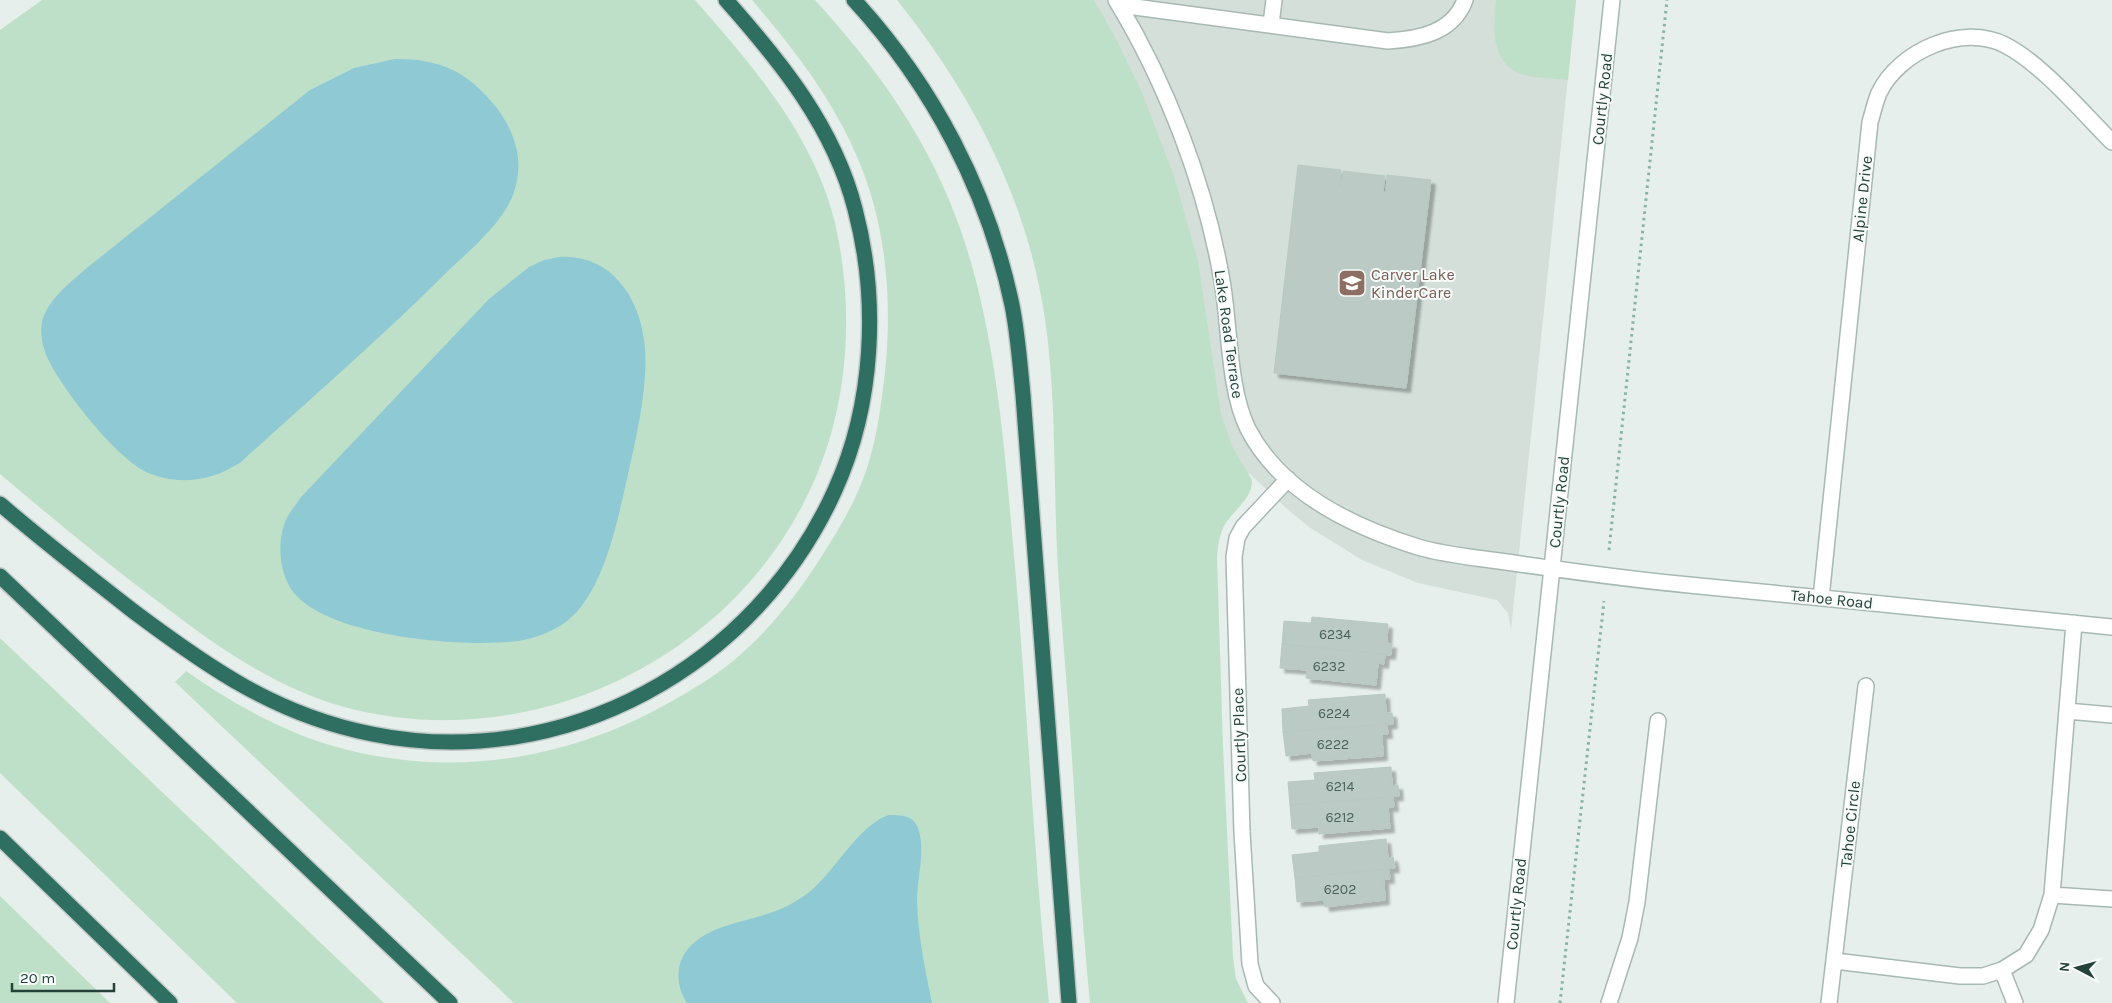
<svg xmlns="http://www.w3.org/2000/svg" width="2112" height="1003" font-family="Karla,sans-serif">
	<defs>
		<filter id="shadow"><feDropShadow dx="4.5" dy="4.5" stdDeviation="1" flood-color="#0004"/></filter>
	</defs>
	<rect width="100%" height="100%" fill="#e6efeb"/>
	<!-- built -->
	<path fill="#d4dfda" d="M1021,0H1576L1511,630L1508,613L1497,600L1418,583L1362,560L1309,527L1285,507L1250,474L1166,464Z"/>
	<!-- green -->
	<path fill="#bfe0c8" d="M42,0H695C753,66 814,136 835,223C851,292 850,367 831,434C772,640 549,762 344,707C275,688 216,646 160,603C105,562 52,518 0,474V30Z
		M752,0H815C878,69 930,141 961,231C995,329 1004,440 1013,544C1027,696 1033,850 1049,1003H514L175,682L186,671C234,705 290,736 348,750C457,777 567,759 665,705C689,692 712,678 733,661C769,631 798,594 823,554C840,528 856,500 866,471C877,439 881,406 885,372C892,306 887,236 864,174C839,107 797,53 752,0Z
		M897,0H1094L1115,37L1141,90L1174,176L1198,261L1221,414L1232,446L1252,480C1253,499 1233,510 1224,526C1219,536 1218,546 1217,557L1223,746L1233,957L1236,979L1248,1003H1090C1082,921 1077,839 1072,758C1068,695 1062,632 1058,570C1053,486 1057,402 1045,319C1027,198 972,94 897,0Z
		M1496,0H1576L1568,80C1554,78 1539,79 1525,75C1490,66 1493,28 1496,0Z
		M0,638L384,1003H237L0,773Z
		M0,896L110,1003H0Z"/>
	<!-- water -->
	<path fill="#8ec9d4" d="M395,59C441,59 467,71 496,107C516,133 525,163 513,195C502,224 469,251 447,272C381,338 310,399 241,462C214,480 182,486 151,474C119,463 57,384 45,352C42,342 40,333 42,322C47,300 72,281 88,267L310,90L354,68Z
		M559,257C609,254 638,294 644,340C650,380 636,439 627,479C617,522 604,592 567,621C553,632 535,638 518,641C464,648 330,637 294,593C280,576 277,545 284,525C287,515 295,506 301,497L489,299L529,267L544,260Z
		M889,815C901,815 913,815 918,828C926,850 917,878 917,901C918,935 925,969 932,1003H687C677,988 675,968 685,953C703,926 742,923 770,913C782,909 794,903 804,896C834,875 857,825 889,815Z"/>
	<!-- building -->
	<path fill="#bbcac4" stroke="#b8c9c2" filter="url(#shadow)" d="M1298,165L1341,170L1340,187H1341L1343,171L1385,176L1383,192H1386L1387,175L1431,180L1406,388L1274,373Z
		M1312,617L1388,624L1387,643L1392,644L1391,655L1282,644L1284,621L1311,623Z
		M1282,644L1385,654L1384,664L1378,663L1376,685L1306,678L1307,670L1280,668Z
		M1385,694L1386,713H1392L1393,724L1283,732L1282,709L1309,706L1308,700Z
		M1387,724L1388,734H1382L1383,756L1313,761L1312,753L1286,756L1283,732Z
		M1391,767L1392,786L1398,785L1399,796L1290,805L1288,782L1315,780L1314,773Z
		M1393,797L1394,807H1388L1390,828L1319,834V827L1292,829L1290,805Z
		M1386,839L1388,858L1393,857L1395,868L1295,878L1292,855L1319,852V846Z
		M1389,869L1390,879H1384L1385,900L1325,907L1324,900L1297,902L1295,878Z"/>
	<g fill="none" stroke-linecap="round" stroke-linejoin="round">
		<defs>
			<path id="minor" d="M1116,0C1166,82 1206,186 1222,281C1230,325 1228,389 1248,429C1281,493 1353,527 1418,547C1445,555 1471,557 1499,561C1562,570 1625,579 1689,585C1830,599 1971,612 2112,627
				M1120,5L1388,41C1419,39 1453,33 1465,0
				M1271,24L1274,0
				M1821,598L1870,122C1873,113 1875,102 1879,93C1899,51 1962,23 2005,45C2041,63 2083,113 2112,142
				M2067,711L2112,715
				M2052,895L2112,899
				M1835,961L1960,976H1983L2002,970L2026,955L2041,930L2052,895L2074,623
				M2002,970L2015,1003
				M1272,1003L1256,986L1250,964L1242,832L1234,557L1237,538L1243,527L1288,479
				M1506,1003L1612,0
				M1609,1003L1630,938L1637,902L1658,721
				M1829,1003L1866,686"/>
			<path id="highway" d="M854,0C933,86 988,191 1012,305C1018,335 1020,365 1023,395L1069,1003
				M0,504C43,541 88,576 133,611C209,668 276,715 372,734C564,773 756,666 835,490C874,404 879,300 855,209C834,127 781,62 726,0
				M0,576L450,1003
				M0,838L170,1003"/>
		</defs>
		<!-- minor casing -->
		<use href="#minor" stroke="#a8b8b2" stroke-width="18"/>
		<!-- highway casing -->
		<use href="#highway" stroke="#c2cac8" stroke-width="18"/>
		<!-- path -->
		<path stroke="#86b3a5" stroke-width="3" stroke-dasharray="2.5 4" stroke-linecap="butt" d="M1609,550L1667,0
			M1560,1003L1604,601"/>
		<!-- minor -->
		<use href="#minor" stroke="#fff" stroke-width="15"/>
		<!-- highway -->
		<use href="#highway" stroke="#2f6f62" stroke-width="15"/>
	</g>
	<!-- icons -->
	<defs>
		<symbol id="school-square" viewBox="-11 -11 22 22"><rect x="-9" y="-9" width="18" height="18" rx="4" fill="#8d6e63" stroke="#f7fbf9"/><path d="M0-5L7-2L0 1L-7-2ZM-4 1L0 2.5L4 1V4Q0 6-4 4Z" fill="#fff"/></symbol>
	</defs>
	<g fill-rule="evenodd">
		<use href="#school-square" x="1336" y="267" width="32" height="32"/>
	</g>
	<g text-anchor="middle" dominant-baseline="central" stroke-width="4" stroke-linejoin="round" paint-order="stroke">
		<!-- number labels -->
		<g font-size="14" fill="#4a645c">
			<text x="1335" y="634">6234</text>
			<text x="1329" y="666">6232</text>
			<text x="1334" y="713">6224</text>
			<text x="1333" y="744">6222</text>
			<text x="1340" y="786">6214</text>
			<text x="1340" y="817">6212</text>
			<text x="1340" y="889">6202</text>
		</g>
		<!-- street labels -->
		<g font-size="16" fill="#24423a" stroke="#f7fbf9">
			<text transform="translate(1602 99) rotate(-84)">Courtly Road</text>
			<text transform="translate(1862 199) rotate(-84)">Alpine Drive</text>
			<text transform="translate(1229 334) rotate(82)">Lake Road Terrace</text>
			<text transform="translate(1559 502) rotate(-84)">Courtly Road</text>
			<text transform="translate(1832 599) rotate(6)">Tahoe Road</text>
			<text transform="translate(1239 735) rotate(-92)">Courtly Place</text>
			<text transform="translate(1850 824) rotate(-84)">Tahoe Circle</text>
			<text transform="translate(1516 904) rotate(-84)">Courtly Road</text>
		</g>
		<!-- education labels -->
		<g font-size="16" fill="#785e54" stroke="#f7fbf9" text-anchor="start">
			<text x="1371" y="274">Carver Lake<tspan x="1371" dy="18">KinderCare</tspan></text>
		</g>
	</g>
	<!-- north arrow -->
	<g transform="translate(2077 968) rotate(276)" stroke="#f7fbf9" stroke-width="4" paint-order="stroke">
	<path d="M0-4L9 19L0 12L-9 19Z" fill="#24423a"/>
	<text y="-8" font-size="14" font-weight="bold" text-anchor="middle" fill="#24423a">N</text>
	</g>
	<!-- scale -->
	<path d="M12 983v8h102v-8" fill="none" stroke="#24423a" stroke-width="2.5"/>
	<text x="20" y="983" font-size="15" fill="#24423a" stroke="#f7fbf9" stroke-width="4" paint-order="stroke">20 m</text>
</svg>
